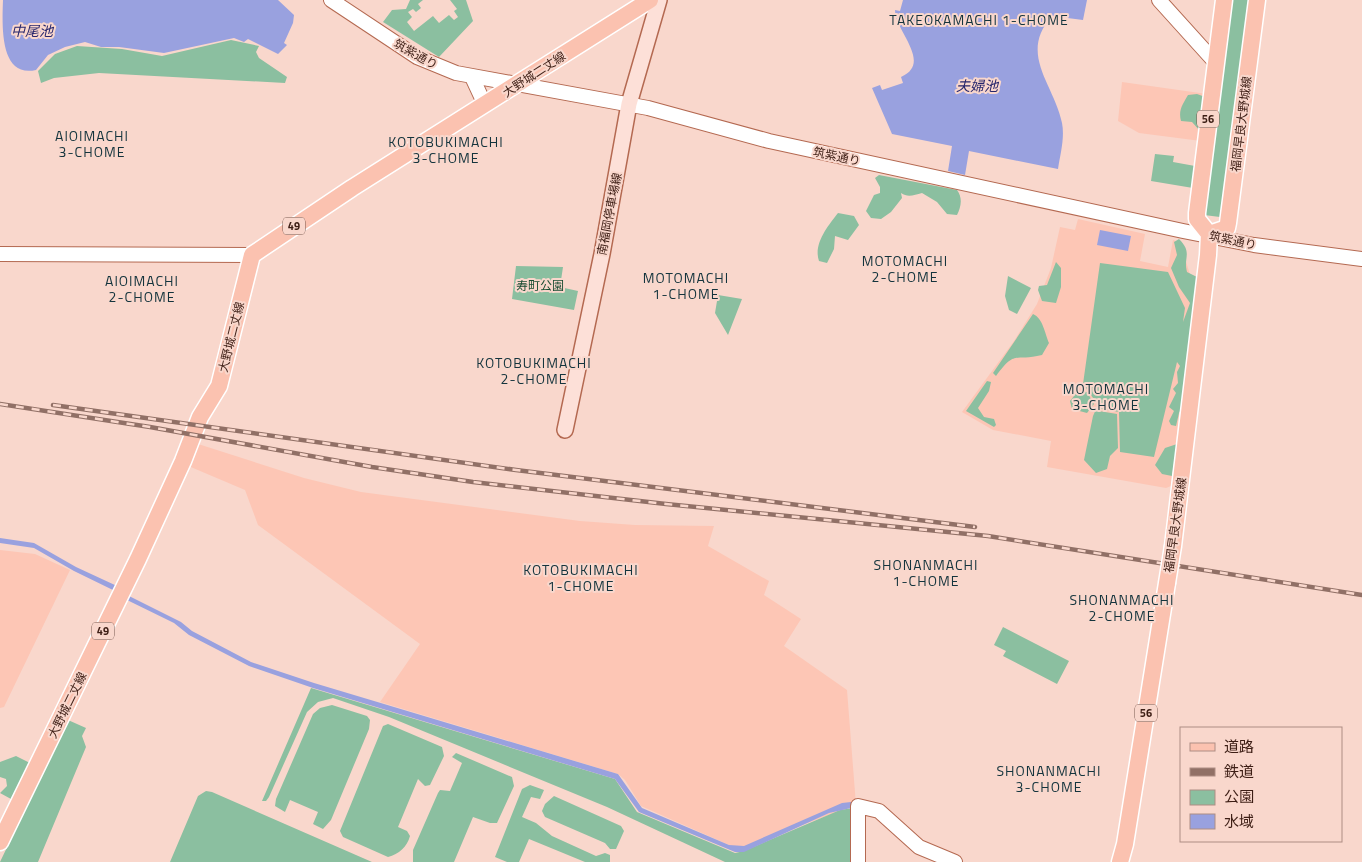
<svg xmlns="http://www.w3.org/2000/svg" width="1362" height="862" font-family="'Titillium Web','Noto Sans JP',sans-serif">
	<rect width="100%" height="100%" fill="#f9d7cc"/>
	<!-- built -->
	<path fill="#fdc6b5" d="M1122,82L1207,94L1201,141L1139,133L1118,121Z
		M1078,219L1145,234L1140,261L1168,267L1173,240L1180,242L1192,281L1193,295L1171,486L1166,488L1047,467L1051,441L993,430L962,412L1014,341L1037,304L1051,268L1060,227L1075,230Z
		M195,443L304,478L361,492L580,521L635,525L714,526L708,546L769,581L764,595L801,619L784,646L847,690L856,805L738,849L641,806L625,780L618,774L380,702L420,644L258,525L245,490L186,465Z
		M0,550L35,554L70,570L4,707L0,708Z"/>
	<!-- green -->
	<path fill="#8bbfa0" d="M410,0H423L418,4L421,8L416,12L413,9L408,12L412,17L407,22L414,31L433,16L439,23L449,15L454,20L458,17L454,11L457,9L450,0H466L473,21L439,57L383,22L392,10L406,9Z
		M1229,0H1251L1220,217L1204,215Z
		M231,40L259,46L256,52L259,58L287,77L285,83L99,73L54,78L41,83L38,71L55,54L77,46L122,49L162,56Z
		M1197,94L1208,98L1200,131L1192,122L1181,121C1178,110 1183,104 1188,95Z
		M1155,154L1174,156L1173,162L1195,166L1193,188L1151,181Z
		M879,175L957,190C963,198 961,207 957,215L947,214L937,202L922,193C914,195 908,198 901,193L902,198L891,212L881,219L871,218L866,211L874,195L880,193V187L875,178Z
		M838,213L854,216L859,225L848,240L835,236L834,249L827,263L819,261C813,244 828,226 838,213Z
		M1179,239C1193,253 1183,257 1187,272L1197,277L1195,317L1191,328L1188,369L1182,395L1186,400L1179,413L1176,426L1171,425L1169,421L1174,411L1169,407L1176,393L1173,389L1178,383L1177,372L1180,366L1177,362L1154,457L1120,452L1119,412L1101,409L1083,384L1100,263L1168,272L1185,308L1183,322L1190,303L1179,287L1171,268L1177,255L1174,242Z
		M1056,262L1061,268V287L1056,303L1042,301L1038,290L1039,286L1047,285Z
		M516,266L563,267L560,287L578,291L574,310L512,299Z
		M1008,276L1031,288L1017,314L1009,310L1005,296Z
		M718,295L742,299L728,335L715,313Z
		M1033,314C1043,318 1045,334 1049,343L1042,355C1013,362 1016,349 996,376L993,373Z
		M987,381L991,382L989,391L978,408L984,417L994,419L996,425L994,427L966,411Z
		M1078,391L1087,392L1094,404L1087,413L1072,409L1070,401Z
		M1097,407L1099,411L1117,414L1118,448L1110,456L1107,469L1096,473L1084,460L1093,416Z
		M1177,444L1172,476L1162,474L1155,465L1165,448Z
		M1003,627L1069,661L1057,684L1003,656L1006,651L994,645Z
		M311,688L615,779L637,812L735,853L744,851L840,810L853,808L854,862H725L607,807L389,717L333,698L318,702L307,712L269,797L266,801H262Z
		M332,705L367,716L370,720L369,729L331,820L323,829L313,824L318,812L290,800L285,812L275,806L276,799L313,714L320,708Z
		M68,720L86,728L82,736L86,747L38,862H0Z
		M388,724L442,747L444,756L430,785L425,786L418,779L398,827L407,831L410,836C407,847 399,854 388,857L343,837L340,831L383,726Z
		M456,753L512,777L514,786L497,823H490L473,817L454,862H413V850L438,793L440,790L450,791L462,763L452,757Z
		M16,756L30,763L11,799L0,793L7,786L6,779L0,777V762Z
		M530,785L544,790L540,799L531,797L522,817L536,823L552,836L596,856L605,853L610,855V862H585L529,839L519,862H507L495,857L522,789Z
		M206,791L212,792L372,862H170L198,796Z
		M554,796L621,826L624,831L616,849H610L605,843L545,817L542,811L545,804Z"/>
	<!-- water -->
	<path fill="#99a1df" d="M3,0H278L294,15L293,23L284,43L287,45L278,54L248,39L244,42L234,38L164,53L119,47H101L85,42L65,47L48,55L36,70C0,78 2,28 3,0Z
		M903,0H1087L1083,20L1052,16C1018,54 1054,84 1062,123C1065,138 1060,155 1058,169L969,151L965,175L948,171L952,146L892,134L872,88L880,85L882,90L903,83L901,77C933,63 895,31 895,10L900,11Z
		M1100,230L1131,236L1128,251L1097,245Z
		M0,538L34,543L76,567L117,586L115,591L74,571L34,548L0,543Z
		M129,596L181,622L192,631L251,662L314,683L618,774L642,808L729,845L744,846L842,803L851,802V808L829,813L744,852H735L639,812L615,779L313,688L249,666L189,635L174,623L127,600Z"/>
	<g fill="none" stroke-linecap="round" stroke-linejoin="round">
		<defs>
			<path id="tertiary" d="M331,0L417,57L456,73L648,108L769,141L1183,231L1254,245L1362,259
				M1159,0L1215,62
				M472,77L485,105
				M0,254L252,255
				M858,862V806L879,811L919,847L955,862"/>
			<path id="secondary" d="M565,430L602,254L629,104L659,0"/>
			<path id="primary" d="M1209,234L1227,228L1228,223L1257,0
				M1173,546L1208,255L1209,234L1197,219V213L1224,0
				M0,842L138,559L183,461L200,417L219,386L252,255L352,188L650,0
				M1120,862L1125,844L1167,583"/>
		</defs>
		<!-- tertiary casing -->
		<use href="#tertiary" stroke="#b46951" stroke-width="16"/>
		<!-- secondary casing -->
		<use href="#secondary" stroke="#b46951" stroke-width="18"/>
		<!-- primary casing -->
		<use href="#primary" stroke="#fff" stroke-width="19"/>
		<!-- tertiary -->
		<use href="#tertiary" stroke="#fff" stroke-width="14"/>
		<!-- secondary -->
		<use href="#secondary" stroke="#fde0d8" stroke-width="15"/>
		<!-- primary -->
		<use href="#primary" stroke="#fbc2b0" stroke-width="16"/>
		<defs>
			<path id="rail" d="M0,404L150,427L372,467L473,482L666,504L988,536L1362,595
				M53,405L516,470L975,527"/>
		</defs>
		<!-- rail casing -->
		<use href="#rail" stroke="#917066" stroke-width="4.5"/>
		<!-- rail -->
		<use href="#rail" stroke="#f9d7cc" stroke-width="2.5" stroke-dasharray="8" stroke-linecap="butt"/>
		<defs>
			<path id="primary-bridge" d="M1167,583L1173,546"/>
		</defs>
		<!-- primary-bridge casing -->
		<use href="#primary-bridge" stroke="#fff" stroke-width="19" stroke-linecap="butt"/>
		<!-- primary-bridge -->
		<use href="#primary-bridge" stroke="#fbc2b0" stroke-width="16"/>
	</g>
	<g text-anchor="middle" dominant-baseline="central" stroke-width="4" stroke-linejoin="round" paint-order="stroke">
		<!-- shield labels -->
		<g fill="#f9d7cc" stroke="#75564c" stroke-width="1">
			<rect x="1197" y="110.5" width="22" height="17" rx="4"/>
			<rect x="283" y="217.5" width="22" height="17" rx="4"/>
			<rect x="92" y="622.5" width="22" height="17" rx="4"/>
			<rect x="1135" y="704.5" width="22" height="17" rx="4"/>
		</g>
		<g font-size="11" font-weight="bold" fill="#3d1e15">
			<text x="1208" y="119">56</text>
			<text x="294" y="226">49</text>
			<text x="103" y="631">49</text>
			<text x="1146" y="713">56</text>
		</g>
		<!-- street labels -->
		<g font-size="12" fill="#3d1e15" stroke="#f9d7cc">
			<text transform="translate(416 54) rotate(29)">筑紫通り</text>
			<text transform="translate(534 74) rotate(-33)">大野城二丈線</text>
			<text transform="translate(1241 124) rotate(-83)">福岡早良大野城線</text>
			<text transform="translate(837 156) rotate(12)">筑紫通り</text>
			<text transform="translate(609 214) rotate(-79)">南福岡停車場線</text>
			<text transform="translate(1233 240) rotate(12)">筑紫通り</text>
			<text transform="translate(231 337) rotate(-76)">大野城二丈線</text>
			<text transform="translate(1175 525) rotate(-82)">福岡早良大野城線</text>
			<text transform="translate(67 705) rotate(-64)">大野城二丈線</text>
		</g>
		<!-- park labels -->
		<g font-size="12" fill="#184c32" stroke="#f9d7cc">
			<text x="540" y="285">寿町公園</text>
		</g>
		<!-- neighbourhood labels -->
		<g font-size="14" letter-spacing="1" fill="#14343d" stroke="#f9d7cc">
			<text x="979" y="19">TAKEOKAMACHI 1-CHOME</text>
			<text x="92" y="135">AIOIMACHI<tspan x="92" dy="16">3-CHOME</tspan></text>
			<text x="446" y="141">KOTOBUKIMACHI<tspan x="446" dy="16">3-CHOME</tspan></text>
			<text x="905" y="260">MOTOMACHI<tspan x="905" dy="16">2-CHOME</tspan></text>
			<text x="686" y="277">MOTOMACHI<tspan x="686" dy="16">1-CHOME</tspan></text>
			<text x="142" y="280">AIOIMACHI<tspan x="142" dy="16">2-CHOME</tspan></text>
			<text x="534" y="362">KOTOBUKIMACHI<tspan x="534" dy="16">2-CHOME</tspan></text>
			<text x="1106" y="388">MOTOMACHI<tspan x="1106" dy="16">3-CHOME</tspan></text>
			<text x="926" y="564">SHONANMACHI<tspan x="926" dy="16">1-CHOME</tspan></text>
			<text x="581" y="569">KOTOBUKIMACHI<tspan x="581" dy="16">1-CHOME</tspan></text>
			<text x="1122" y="599">SHONANMACHI<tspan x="1122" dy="16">2-CHOME</tspan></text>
			<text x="1049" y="770">SHONANMACHI<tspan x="1049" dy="16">3-CHOME</tspan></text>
		</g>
		<!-- water labels -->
		<g font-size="14" font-style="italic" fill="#27266c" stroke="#f9d7cc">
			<text x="32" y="30">中尾池</text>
			<text x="977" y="85">夫婦池</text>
		</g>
	</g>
	<!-- legend -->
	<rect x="1180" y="727" width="162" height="115" fill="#f9d7cc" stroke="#ae8d83"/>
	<rect x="1190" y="743" width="25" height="8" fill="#fbc2b0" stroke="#ae8d83"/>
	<text x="1224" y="752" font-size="15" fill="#3d1e15">道路</text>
	<rect x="1190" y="768" width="25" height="8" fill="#917066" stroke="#ae8d83"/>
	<text x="1224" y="777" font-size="15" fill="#3d1e15">鉄道</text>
	<rect x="1190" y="790" width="25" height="15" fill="#8bbfa0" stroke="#ae8d83"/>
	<text x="1224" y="802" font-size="15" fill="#3d1e15">公園</text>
	<rect x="1190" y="814" width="25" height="15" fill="#99a1df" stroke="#ae8d83"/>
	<text x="1224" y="827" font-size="15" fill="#3d1e15">水域</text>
</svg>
